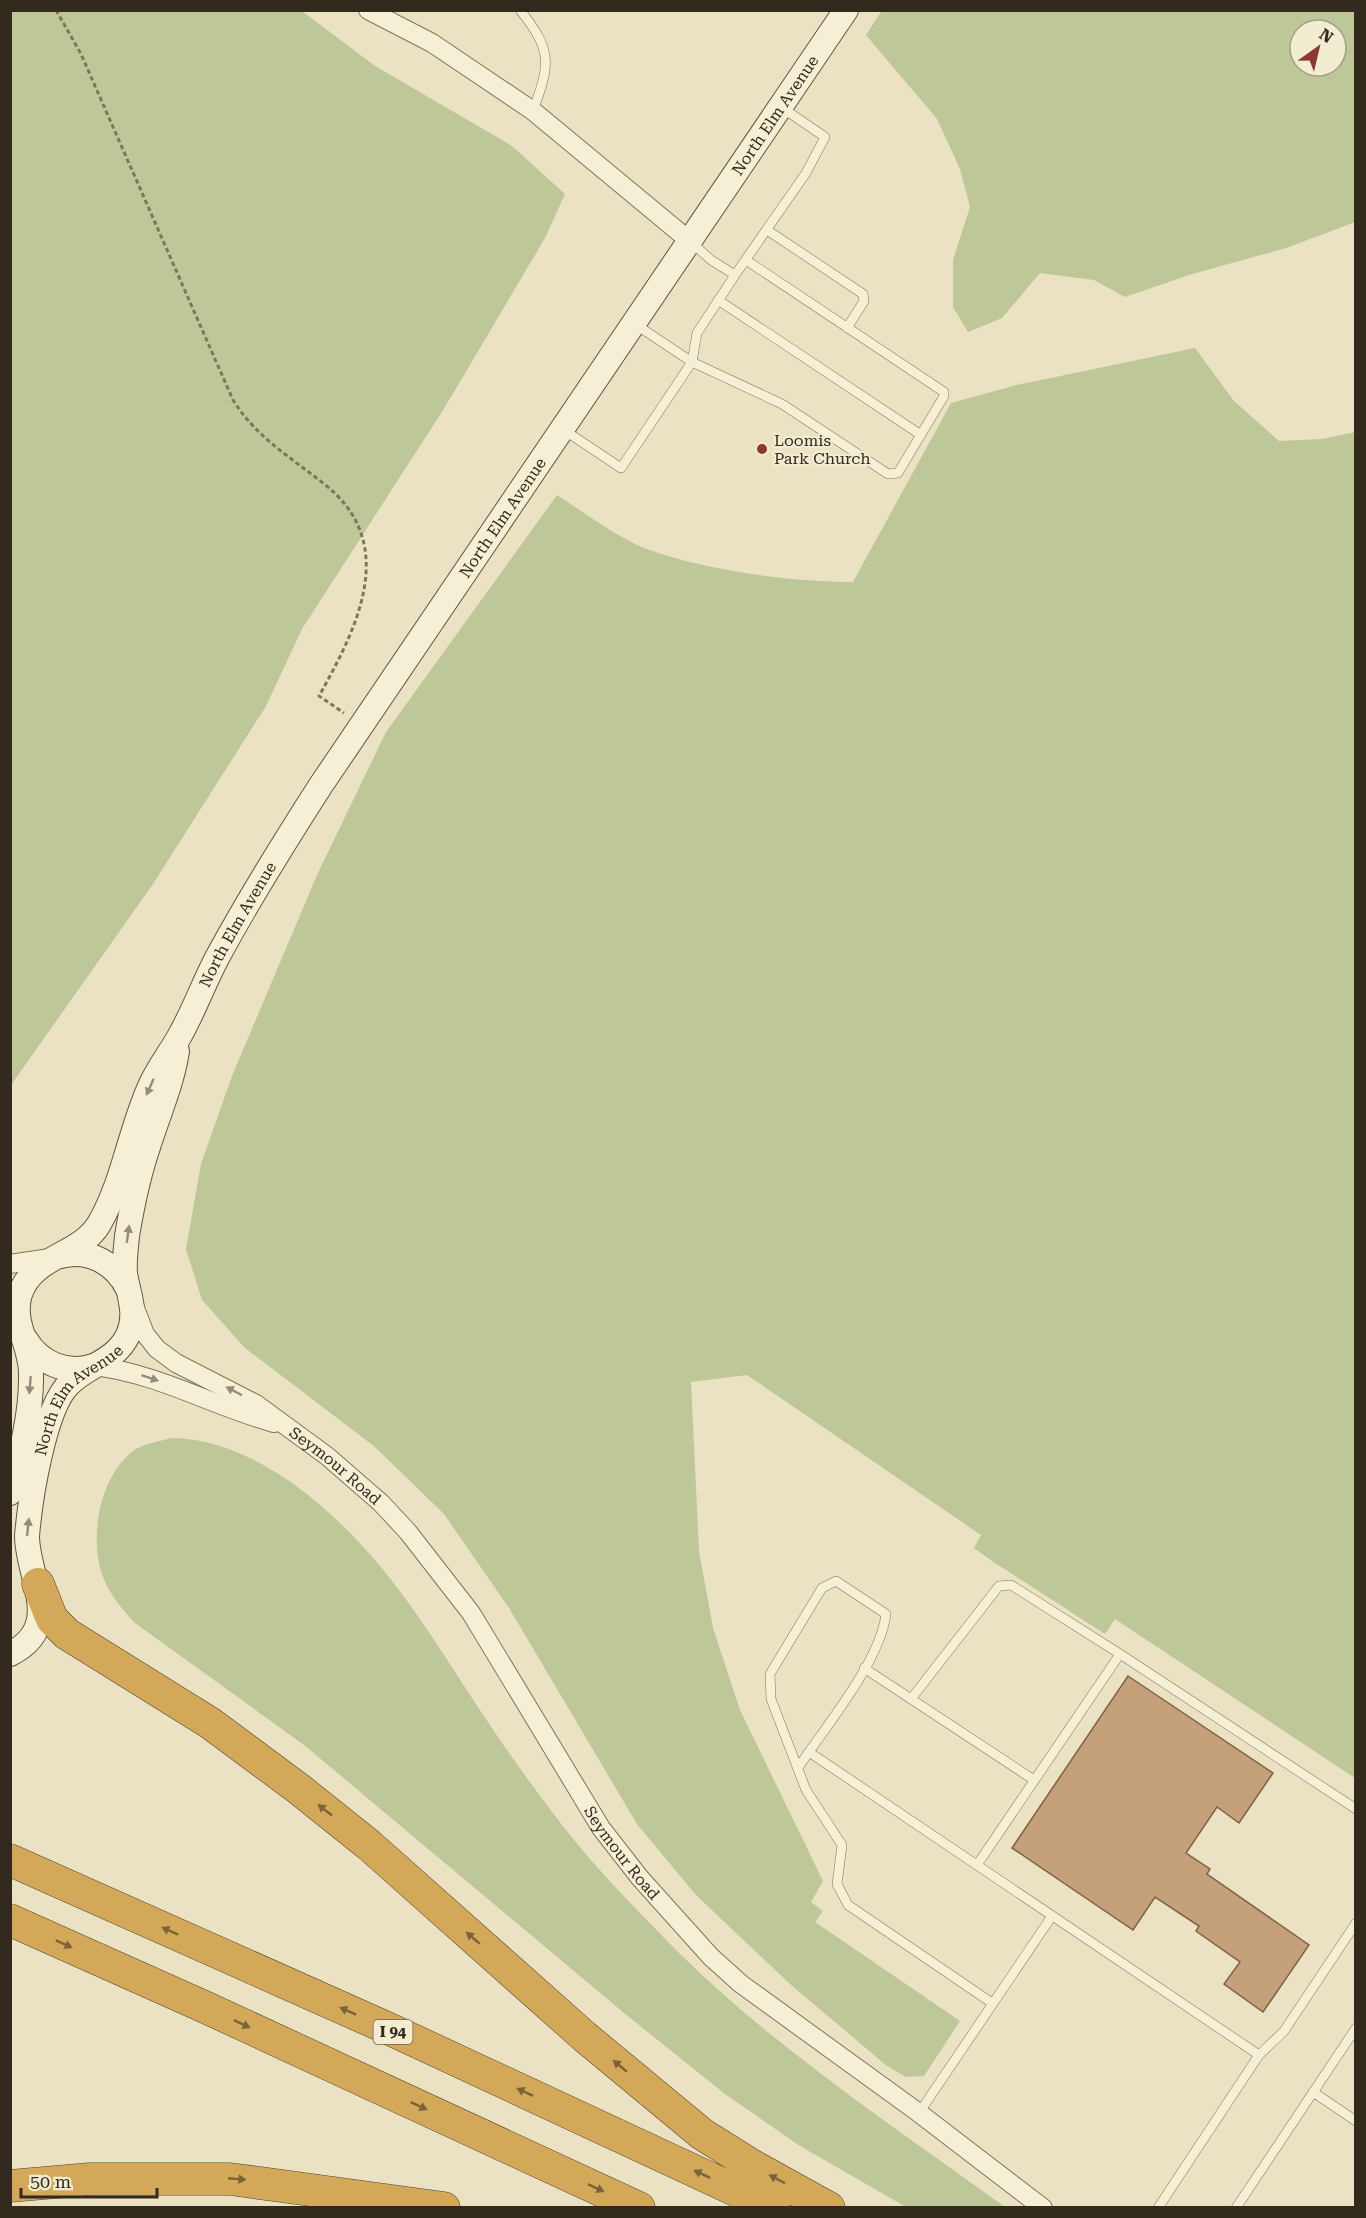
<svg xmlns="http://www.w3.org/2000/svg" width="1366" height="2218" font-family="'Roboto Serif',serif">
	<rect width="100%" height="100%" fill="#eae2c3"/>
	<!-- green -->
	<path fill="#bdc798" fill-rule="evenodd" d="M11,10L302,11L375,66L512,146L565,194L545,238L445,407L302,629L266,706L153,884L11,1085Z
		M882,10L1355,11V222L1286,248L1189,275L1125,297L1094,280L1040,273L1002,318L968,332L953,307V260L970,207L960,169L937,119L866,35ZM1300,30H1336V66H1300Z
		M1195,348L1234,401L1279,441L1322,439L1355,432V1778L1115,1619L1105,1634L992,1561L974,1548L981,1535L747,1375L691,1382L699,1551L713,1628L740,1710L823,1881L811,1902L823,1911L815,1922L960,2021L924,2076L906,2077L887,2066L790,1984L696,1895L637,1824L509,1608L444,1514L375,1447L245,1348L202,1300L186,1249L201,1164L232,1076L317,875L386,732L557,495C582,511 617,537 644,548C703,570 789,582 853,582L951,403L1017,385Z
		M172,1438C216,1438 260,1460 295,1485C385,1552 427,1631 488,1722C510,1756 535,1789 559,1821C594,1867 636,1909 676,1950C775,2048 893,2126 1005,2207H906L800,2146L725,2094L624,2013L304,1745L135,1623C122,1609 110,1595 103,1577C88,1538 100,1473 136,1449C147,1443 160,1441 172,1438Z"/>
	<!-- building -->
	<path fill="#c5a17b" stroke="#7f6143" stroke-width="1.5" d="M1128,1676L1273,1773L1239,1823L1217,1807L1186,1853L1210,1869L1207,1874L1309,1945L1263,2012L1224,1984L1240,1962L1196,1931L1199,1926L1155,1897L1133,1930L1012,1848Z"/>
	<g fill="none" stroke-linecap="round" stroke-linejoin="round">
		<defs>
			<path id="service" d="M520,10C553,51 550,64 533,111
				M767,230L863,294L864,301L847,328
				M691,242L711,260L735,275L697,333L692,362L782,404L888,474L898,473L944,396V392L746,260
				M735,275L806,173L825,137L781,107
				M718,300L921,435
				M564,430L621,468L692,362L635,324
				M864,1668L1034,1780
				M911,1699L999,1586L1011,1585L1120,1654
				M809,1752L1259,2055L1158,2208
				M798,1768C825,1727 880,1662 886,1614L836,1581L822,1588L770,1674L771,1699L806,1790L842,1845L837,1884L848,1905L992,2003
				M977,1865L1120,1654L1356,1809
				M1259,2055L1284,2031L1356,1923
				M1313,2092L1356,2121
				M919,2113L1052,1916
				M1236,2208L1356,2028"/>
			<g id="minor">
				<path d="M368,10L432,43L533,111L691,242"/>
				<path d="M10,1264L50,1258"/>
				<path id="s1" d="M135,1308L145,1334L157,1349L176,1363L256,1404L327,1456L381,1503L408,1532L471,1613L601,1828L640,1878L711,1957L741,1984L919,2113L1043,2208"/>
				<path d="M93,1366C158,1373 212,1406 274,1423"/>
			</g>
			<g id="secondary">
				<path d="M61,1256C89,1248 116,1264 128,1289"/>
				<path d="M26,1340C40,1363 67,1375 93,1366"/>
				<path id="s2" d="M10,1493C21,1455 32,1412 31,1373C31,1345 11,1322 20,1294C33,1255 80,1256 99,1224C124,1181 130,1129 151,1084C159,1067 170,1053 179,1037C194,1011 204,982 218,956C250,897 285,841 321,785L846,10"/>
				<path id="s3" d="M10,1654C65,1627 27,1577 27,1536C30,1500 44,1408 69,1384C88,1365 116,1361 128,1335C138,1313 128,1294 125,1273C124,1261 126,1248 127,1236C132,1206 138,1176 148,1147C158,1115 172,1084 177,1051"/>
			</g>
			<path id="motorway" d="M38,1584L52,1619L67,1634L210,1723L299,1789L369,1845L585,2037L702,2134L753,2166L829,2208
				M10,1860L385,2027L774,2208
				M10,1920L207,2008L639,2208
				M10,2186L90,2179H230L444,2208"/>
		</defs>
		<!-- service casing -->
		<use href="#service" stroke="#82745b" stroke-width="10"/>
		<!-- minor casing -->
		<use href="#minor" stroke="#82745b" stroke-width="20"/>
		<!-- secondary casing -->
		<use href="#secondary" stroke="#64553e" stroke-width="26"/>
		<!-- motorway casing -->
		<use href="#motorway" stroke="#50422f" stroke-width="33"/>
		<!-- path -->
		<path stroke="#82745b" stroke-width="3" stroke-dasharray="4.5 3" stroke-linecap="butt" d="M56,10L81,54L233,400C256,437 290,457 323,483C401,543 357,628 319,696L344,713"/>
		<!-- service -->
		<use href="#service" stroke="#f5efd5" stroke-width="9"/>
		<!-- minor -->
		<use href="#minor" stroke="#f5efd5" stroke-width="18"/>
		<!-- secondary -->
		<use href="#secondary" stroke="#f5efd5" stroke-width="24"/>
		<!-- motorway -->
		<use href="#motorway" stroke="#d3a959" stroke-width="32"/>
	</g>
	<!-- one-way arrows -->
	<defs><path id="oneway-solid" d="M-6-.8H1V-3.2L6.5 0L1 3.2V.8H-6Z" transform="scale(1.5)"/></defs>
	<g fill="#948c7a">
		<use href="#oneway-solid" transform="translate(150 1087) rotate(114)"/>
		<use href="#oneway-solid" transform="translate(128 1234) rotate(-82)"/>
		<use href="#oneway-solid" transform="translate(150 1378) rotate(18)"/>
		<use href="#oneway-solid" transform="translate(30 1385) rotate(95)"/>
		<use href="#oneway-solid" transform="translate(234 1391) rotate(-152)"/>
		<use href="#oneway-solid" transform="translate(28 1527) rotate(-84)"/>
	</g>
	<g fill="#7b6339">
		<use href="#oneway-solid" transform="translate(325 1810) rotate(-142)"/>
		<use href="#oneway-solid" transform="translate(170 1931) rotate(-156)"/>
		<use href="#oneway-solid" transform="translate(473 1938) rotate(-139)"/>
		<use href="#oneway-solid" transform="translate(64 1944) rotate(24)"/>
		<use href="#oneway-solid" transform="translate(348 2011) rotate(-156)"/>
		<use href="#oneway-solid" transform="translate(242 2024) rotate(25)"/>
		<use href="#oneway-solid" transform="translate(620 2066) rotate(-140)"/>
		<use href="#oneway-solid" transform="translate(525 2092) rotate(-155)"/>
		<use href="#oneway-solid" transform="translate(419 2106) rotate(25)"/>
		<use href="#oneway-solid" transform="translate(702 2174) rotate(-155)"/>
		<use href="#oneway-solid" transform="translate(237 2179) rotate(5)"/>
		<use href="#oneway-solid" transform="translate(777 2179) rotate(-152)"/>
		<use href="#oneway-solid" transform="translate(596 2188) rotate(25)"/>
	</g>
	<!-- markers -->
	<circle fill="#8c3830" stroke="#f2ecd1" stroke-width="2" cx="762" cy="449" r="6"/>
	<g text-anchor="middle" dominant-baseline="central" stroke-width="4.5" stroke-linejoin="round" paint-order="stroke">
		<!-- shield labels -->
		<rect fill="#f2ecd1" stroke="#6c6454" stroke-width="1.5" x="373.5" y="2020" width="39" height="24" rx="4.5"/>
		<g font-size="15" font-weight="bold" fill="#332a1e">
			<text x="393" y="2032">I 94</text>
		</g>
		<!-- street labels -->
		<g font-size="16" fill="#332a1e" stroke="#f2ecd1">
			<text stroke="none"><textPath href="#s2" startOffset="1614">North Elm Avenue</textPath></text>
			<text stroke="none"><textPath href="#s2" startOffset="1128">North Elm Avenue</textPath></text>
			<text stroke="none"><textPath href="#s2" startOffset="642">North Elm Avenue</textPath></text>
			<text stroke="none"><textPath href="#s3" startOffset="284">North Elm Avenue</textPath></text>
			<text stroke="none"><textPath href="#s1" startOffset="261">Seymour Road</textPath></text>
			<text stroke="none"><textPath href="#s1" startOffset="746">Seymour Road</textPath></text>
		</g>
		<!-- poi labels -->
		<g font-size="16" fill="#332a1e" stroke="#f2ecd1" text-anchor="start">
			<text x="774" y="440">Loomis<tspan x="774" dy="18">Park Church</tspan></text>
		</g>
	</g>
	<!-- border -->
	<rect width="1366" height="2218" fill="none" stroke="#332a1e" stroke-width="24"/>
	<!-- north arrow -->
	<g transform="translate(1318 48) rotate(34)"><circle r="28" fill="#f2ecd1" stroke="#a69e89" stroke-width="1.5"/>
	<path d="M0-4.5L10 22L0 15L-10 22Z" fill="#8c3830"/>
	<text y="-9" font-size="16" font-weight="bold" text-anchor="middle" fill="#332a1e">N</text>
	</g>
	<!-- scale -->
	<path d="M21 2188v9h136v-9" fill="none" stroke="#332a1e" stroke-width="3"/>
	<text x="30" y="2188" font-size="18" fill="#332a1e" stroke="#f2ecd1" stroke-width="4.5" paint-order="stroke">50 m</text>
</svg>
